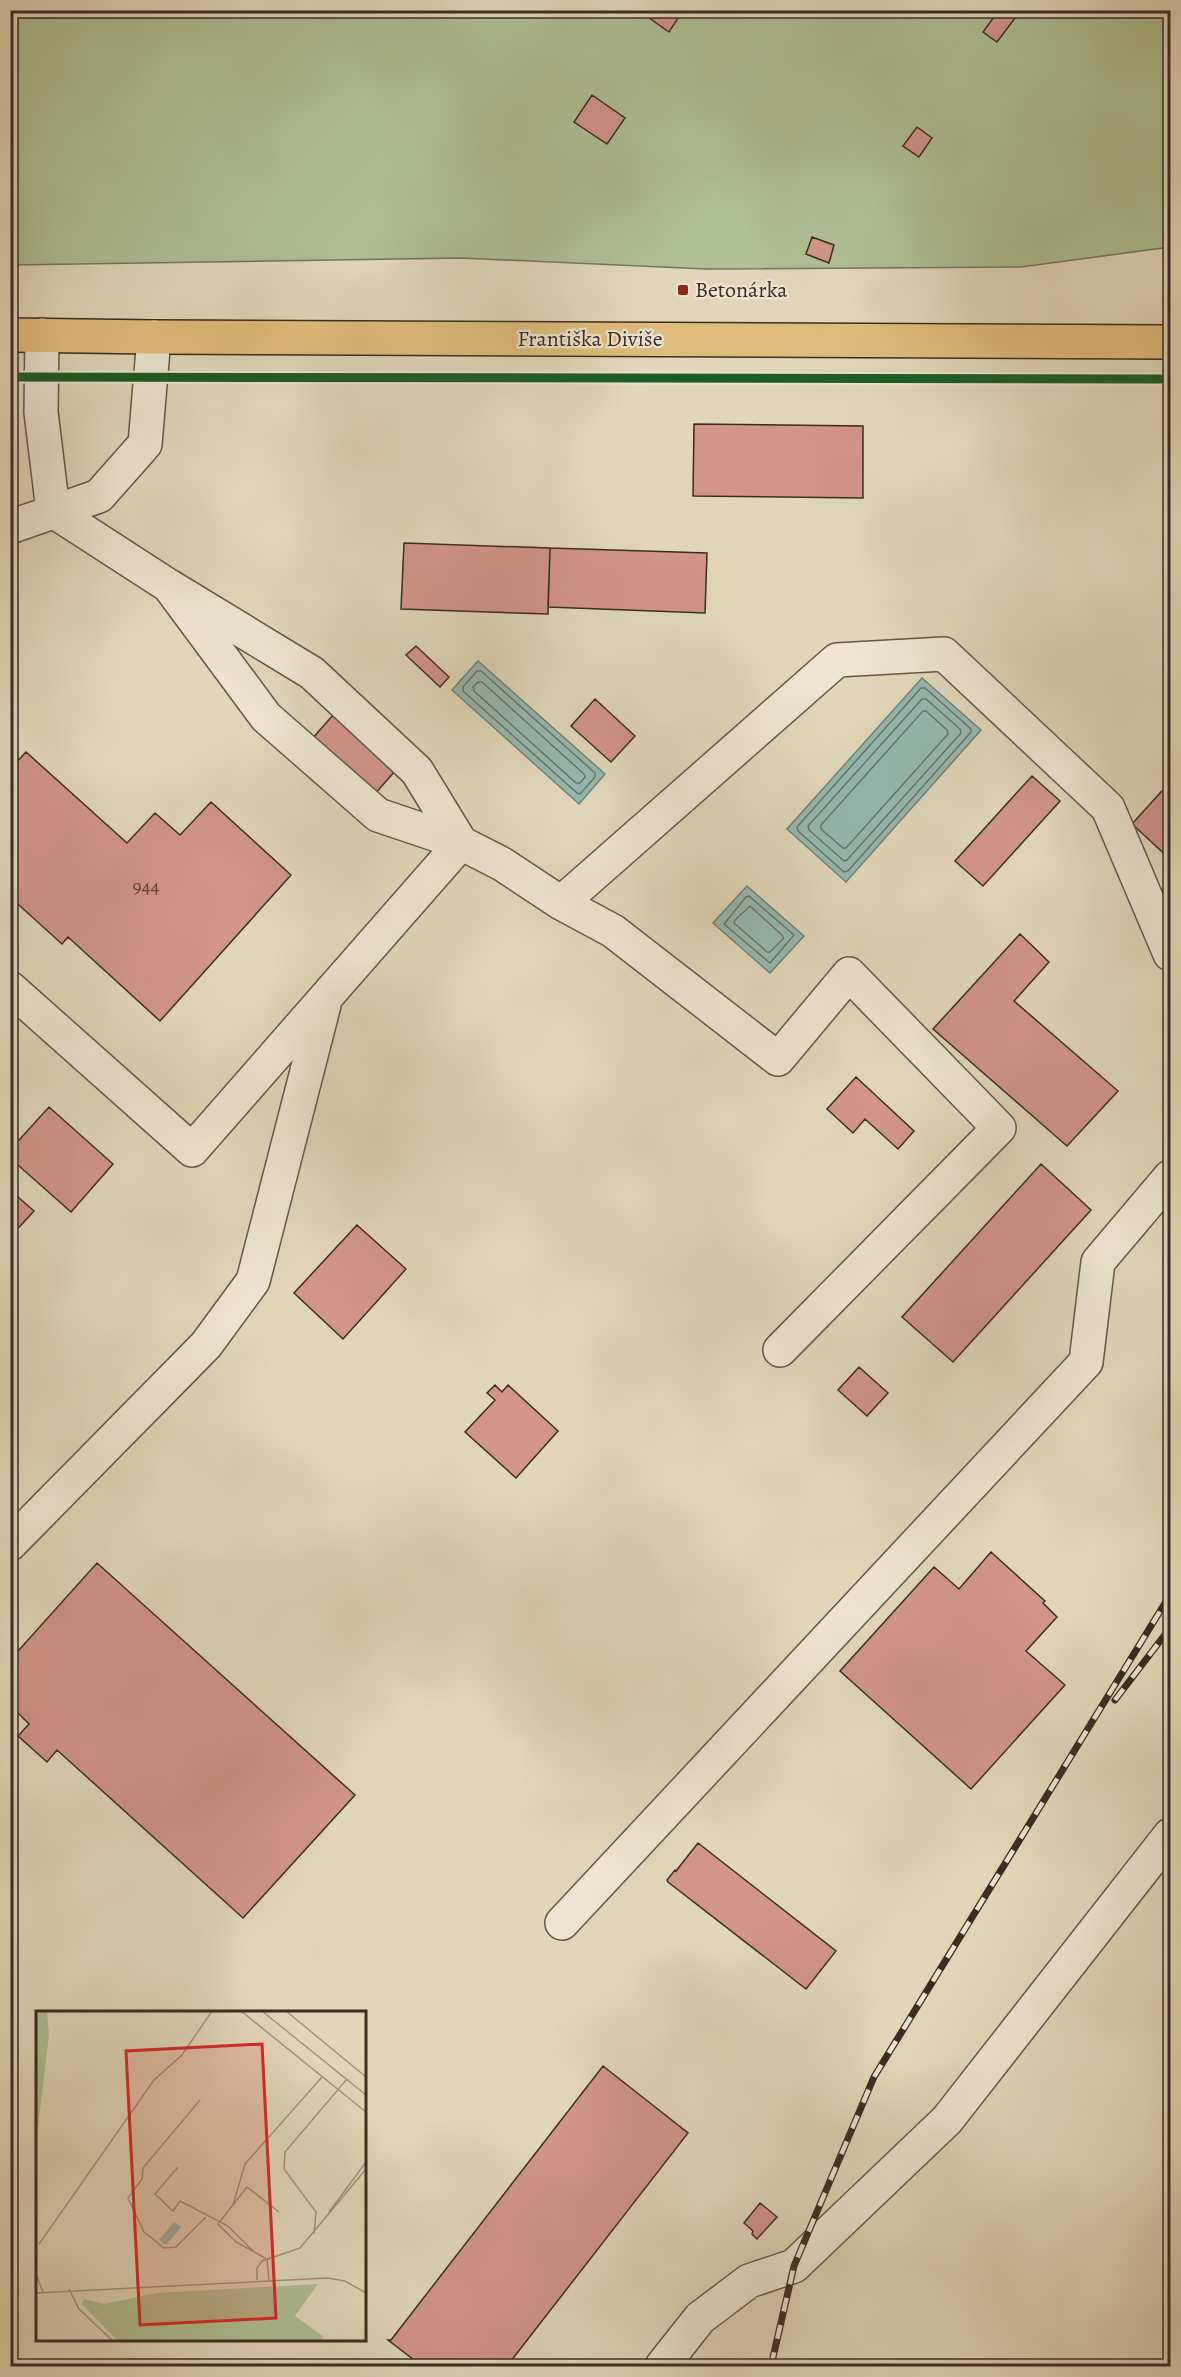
<svg xmlns="http://www.w3.org/2000/svg" width="1181" height="2377" font-family="Alegreya,serif">
	<rect width="100%" height="100%" fill="#e1d7b8"/>
	<filter id="stains"><feTurbulence type="fractalNoise" baseFrequency=".00333" numOctaves="4"/><feColorMatrix values="0 0 0 0 .2 0 0 0 0 .09 0 0 0 0 .02 0 0 0 .5 -.17"/></filter>
	<radialGradient id="worn" r=".72"><stop offset=".6" stop-color="#630" stop-opacity="0"/><stop offset="1" stop-color="#630" stop-opacity=".3"/></radialGradient>
	<!-- green -->
	<path fill="#aebf92" stroke="#74765c" stroke-width="1.5" d="M10,11H1170V247L1021,267L706,269L461,258L11,265Z"/>
	<!-- water -->
	<path fill="#94b9b0" stroke="#708178" stroke-width="1.5" d="M478,661L605,774L579,804L452,690Z
		M922,678L981,730L846,882L787,829Z
		M747,886L804,936L770,973L713,923Z"/>
	<g fill="none" stroke-linecap="round" stroke-linejoin="round">
		<!-- shore -->
		<path stroke="#68726a" stroke-width="1.5" d="M477,671H481L595,773V777L580,794L577,793L463,691V687Z
			M478,682H482L584,774L585,777L580,783H576L474,691L473,687Z
			M921,688H925L971,729V732L848,871L844,872L798,831L797,827Z
			M922,699H926L960,729L961,733L847,860L844,861L809,830L808,826Z
			M923,711H926L947,730L948,734L846,848H843L821,829V825Z
			M749,896L794,935L770,963L724,924L746,897Z
			M750,906L783,936V939L770,952H767L734,923L735,920Z"/>
	</g>
	<!-- building -->
	<path fill="#d29588" stroke="#3b2c25" stroke-width="1.5" d="M653,10H680L682,12L669,32L648,17Z
		M999,10H1021L997,42L983,32Z
		M592,95L625,118L607,144L574,122Z
		M917,127L932,138L919,157L903,146Z
		M812,237L834,245L829,263L806,254Z
		M694,424L863,426V498L693,496Z
		M404,543L550,548L548,614L401,609Z
		M550,548L707,553L705,613L548,607Z
		M416,646L449,677L440,687L406,655Z
		M595,699L635,736L611,762L571,726Z
		M333,715L395,771L374,795L312,739Z
		M26,752L127,843L155,813L180,835L211,802L291,875L160,1021L68,937L62,944L10,897V769Z
		M1032,776L1060,801L983,886L955,861Z
		M1170,782V859L1132,824Z
		M1020,934L1049,962L1014,1001L1118,1091L1067,1146L933,1029Z
		M856,1077L914,1131L898,1149L865,1119L853,1133L827,1109Z
		M49,1107L113,1164L71,1212L10,1158V1150Z
		M1041,1164L1091,1210L953,1362L902,1317Z
		M10,1190L34,1211L10,1237Z
		M357,1225L406,1269L343,1339L294,1293Z
		M859,1367L888,1393L867,1416L838,1390Z
		M495,1385L502,1392L508,1385L558,1431L516,1478L465,1432L495,1400L487,1393Z
		M991,1552L1045,1601L1043,1603L1057,1617L1026,1651L1065,1685L971,1789L840,1671L934,1567L959,1589Z
		M97,1563L355,1795L243,1918L57,1750L47,1762L18,1736L29,1724L10,1705V1660Z
		M698,1843L836,1951L806,1989L668,1882L667,1880L675,1870L676,1871Z
		M603,2066L688,2133L507,2366H422L388,2340H391Z
		M760,2203L777,2217L757,2239L752,2234L753,2231L744,2223Z"/>
	<g fill="none" stroke-linecap="round" stroke-linejoin="round">
		<defs>
			<path id="minor" d="M42,335L41,412L53,511L169,586L312,673L417,771L461,843
				M10,527L99,496L145,444L154,337
				M169,586L266,717L378,815L461,843L502,864L561,903L613,931L778,1059L849,974L999,1128L780,1350
				M561,903L837,660L944,654L1108,808L1170,954
				M10,988L192,1150L461,843
				M10,1544L206,1345L253,1281L324,1005
				M562,1923L1086,1362L1098,1262L1170,1177
				M662,2366L700,2318L749,2281L794,2266L947,2120L1170,1835"/>
			<path id="major" d="M10,335L154,337L1170,342"/>
		</defs>
		<!-- minor casing -->
		<use href="#minor" stroke="#64574a" stroke-width="36"/>
		<!-- major casing -->
		<use href="#major" stroke="#3b2c25" stroke-width="36"/>
		<!-- path -->
		<path stroke="#3b2c25" stroke-width="4" stroke-dasharray="4.5 3" stroke-linecap="butt" d="M77,377H115
			M185,377L427,378"/>
		<!-- minor -->
		<use href="#minor" stroke="#ece5d1" stroke-width="33"/>
		<!-- major -->
		<use href="#major" stroke="#e0bc7c" stroke-width="33"/>
		<defs>
			<path id="rail" d="M1115,1700L1170,1628
				M771,2366L794,2266L874,2077L1170,1595"/>
		</defs>
		<!-- rail casing -->
		<use href="#rail" stroke="#3b2c25" stroke-width="7"/>
		<!-- rail -->
		<use href="#rail" stroke="#ece5d1" stroke-width="4.5" stroke-dasharray="14" stroke-linecap="butt"/>
		<defs>
			<path id="cycleway" d="M10,377L1170,379"/>
		</defs>
		<!-- cycleway casing -->
		<use href="#cycleway" stroke="#ece5d1" stroke-width="13"/>
		<!-- cycleway -->
		<use href="#cycleway" stroke="#1b5e20" stroke-width="9"/>
	</g>
	<!-- markers -->
	<rect fill="#8f2418" stroke="#ece5d1" stroke-width="2" x="677" y="284" width="12" height="12" rx="3"/>
	<g text-anchor="middle" dominant-baseline="central" stroke-width="4.5" stroke-linejoin="round" paint-order="stroke">
		<!-- number labels -->
		<g font-size="20" fill="#61463e">
			<text x="146" y="886">944</text>
		</g>
		<!-- poi labels -->
		<g font-size="22" fill="#3b2c25" stroke="#ece5d1" text-anchor="start">
			<text x="695" y="290">Betonárka</text>
		</g>
		<!-- street labels -->
		<g font-size="22" fill="#3b2c25" stroke="#ece5d1">
			<text x="590" y="339">Františka Diviše</text>
		</g>
	</g>
	<!-- overview -->
	<g transform="translate(36 2011)">
		<rect width="330" height="330" fill="#e1d7b8"/>
		<path d="M0,0H11L13,24L0,133ZM282,273L259,305L288,326L285,330H82L46,293L48,288L68,293L121,282Z" fill="#aebf92"/>
		<path d="M138,211L145,216L130,234L123,229Z" fill="#94b9b0"/>
		<path fill="none" stroke="#9f937d" stroke-width="1.5" d="M205,0L330,101M226,0L330,84M250,0L330,66M164,89L107,157L106,168L92,187L108,221L128,237L140,236L170,206M142,156L119,183L137,200L144,190L192,215L217,240M197,194L209,153L286,66M293,201L330,151M182,213L211,176L243,201M182,213L200,231L231,248L233,269M278,223L280,201L248,158L249,141L311,68M3,233L118,69L146,44L176,0M0,263L7,281M221,269V257L226,250L264,237L330,158M33,278L43,298L77,330M0,282L291,267L309,270L330,282"/>
		<path fill="#d62828" fill-opacity="0.15" stroke="#d62828" stroke-width="3" d="M226,33L240,307L104,314L90,40Z"/>
		<rect width="330" height="330" fill="none" stroke="#3b2c25" stroke-width="3"/>
	</g>
	<!-- margin -->
	<rect width="1181" height="2377" fill="none" stroke="#e1d7b8" stroke-width="36"/>
	<rect x="12" y="12" width="1157" height="2353" fill="none" stroke="#3b2c25" stroke-width="3"/>
	<rect x="18" y="18" width="1145" height="2341" fill="none" stroke="#3b2c25" stroke-width="1.5"/>
	<rect width="100%" height="100%" filter="url(#stains)"/>
	<rect width="100%" height="100%" fill="url(#worn)"/>
</svg>
